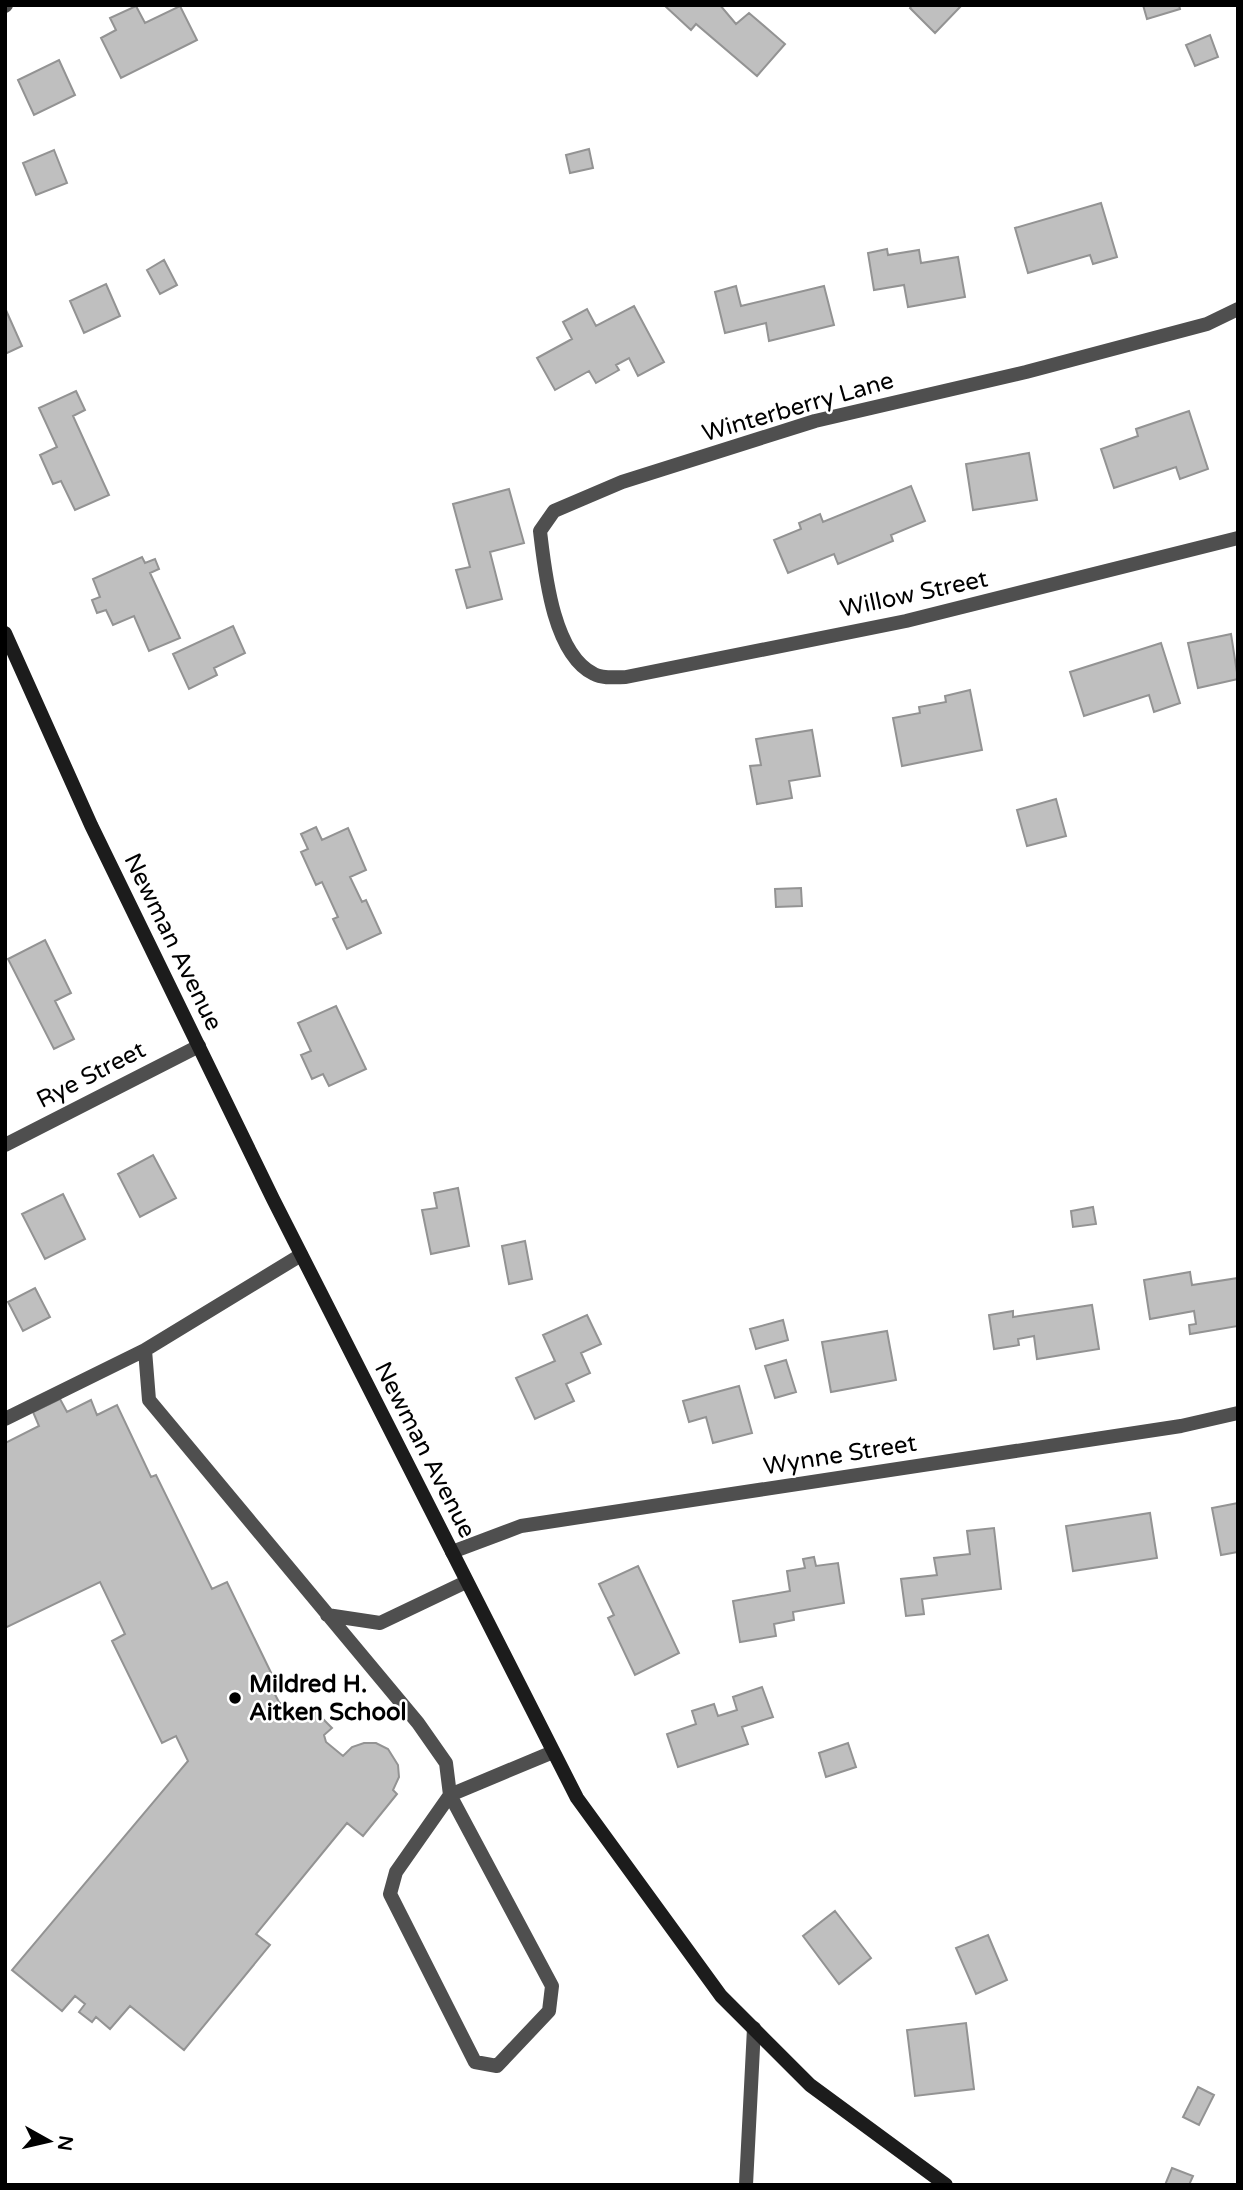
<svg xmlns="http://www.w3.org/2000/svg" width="1243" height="2190" font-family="'Varela Round',sans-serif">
	<rect width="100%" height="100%" fill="#fff"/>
	<!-- building -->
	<path fill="#bfbfbf" stroke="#939393" stroke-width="2" d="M664,5H720L736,24L749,13L785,44L757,76L696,24L691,30Z
		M912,5H962L935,33L910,8Z
		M1143,5H1179L1180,9L1147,19Z
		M136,6L145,23L180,6L197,40L121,78L101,38L116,30L110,18Z
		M1210,35L1218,57L1195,66L1186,45Z
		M59,60L75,95L34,115L18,80Z
		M589,149L593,168L570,173L566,155Z
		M54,150L67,183L36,195L23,163Z
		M1101,203L1117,257L1093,264L1090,255L1028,273L1015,228Z
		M887,249L888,255L919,250L921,263L958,257L965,297L908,307L904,285L874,290L868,253Z
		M164,260L177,285L160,294L147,270Z
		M106,284L120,316L84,333L70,301Z
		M736,286L741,306L824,286L834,325L769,341L766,323L725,333L715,292Z
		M634,306L664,362L638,376L629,358L616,365L619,370L596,383L589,371L555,390L537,358L572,339L563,322L587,309L596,326Z
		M5,308L22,346L5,354Z
		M76,391L85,410L73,416L109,495L75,510L61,481L53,484L40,455L57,447L39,408Z
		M1189,411L1208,469L1180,479L1176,467L1114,488L1101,449L1138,436L1136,429Z
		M1029,453L1037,500L973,510L966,464Z
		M911,486L925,521L891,535L893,541L838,564L834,554L788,573L774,540L801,529L799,523L820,514L823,522Z
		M509,489L524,543L490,552L502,599L467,608L456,570L470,567L453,504Z
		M142,557L145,563L155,559L159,569L150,573L180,638L149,651L134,616L113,625L106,610L97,613L92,600L100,597L93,579Z
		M233,626L245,653L214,668L217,675L189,689L173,654Z
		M1231,634L1238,679L1198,688L1188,643Z
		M1161,643L1180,703L1154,712L1149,695L1084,716L1070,672Z
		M970,690L982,750L902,766L893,718L920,713L919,707L946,702L945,696Z
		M812,730L820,776L789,781L792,798L757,804L750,766L761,765L756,739Z
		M1056,799L1066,836L1027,846L1017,810Z
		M316,827L322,840L348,828L366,870L350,877L362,902L366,900L381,933L347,949L333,919L338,917L322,882L316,885L301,852L308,849L301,834Z
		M801,888L802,906L776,907L775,889Z
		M45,940L71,993L55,1001L74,1039L54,1049L8,959Z
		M336,1006L366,1069L329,1086L323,1074L312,1079L301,1055L311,1051L298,1023Z
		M153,1155L176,1198L140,1217L118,1174Z
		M458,1188L469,1246L431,1254L422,1210L437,1208L434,1193Z
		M63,1194L85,1239L45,1259L22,1214Z
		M1093,1207L1096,1224L1073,1227L1071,1211Z
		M525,1241L532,1279L509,1284L502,1246Z
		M1190,1272L1192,1285L1238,1278V1326L1190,1334L1189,1325L1196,1324L1194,1311L1150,1319L1144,1280Z
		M35,1288L50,1317L23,1331L8,1302Z
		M1092,1305L1099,1349L1037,1359L1034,1336L1018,1339L1019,1345L994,1349L989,1315L1013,1311V1317Z
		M587,1315L601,1344L581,1353L590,1373L566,1384L574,1401L535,1419L516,1378L555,1361L543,1335Z
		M783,1320L788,1340L756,1349L750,1329Z
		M887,1331L896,1380L831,1392L822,1342Z
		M786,1360L796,1392L775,1398L765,1366Z
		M739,1386L752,1433L713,1443L706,1417L689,1422L683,1401Z
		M60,1399L67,1412L91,1400L97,1415L117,1405L151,1477L156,1475L212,1589L227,1582L277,1685L271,1687L279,1702L294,1715L305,1717L313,1709L332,1728L324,1735L326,1742L343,1756L352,1747L364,1743H376L388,1749L398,1765L399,1777L393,1790L397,1794L363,1836L347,1823L256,1934L270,1945L184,2050L130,2006L110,2029L96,2017L92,2022L79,2012L85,2004L75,1996L62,2011L12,1970L188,1761L176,1736L162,1743L112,1641L125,1634L100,1582L5,1628V1443L39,1426L33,1412Z
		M1238,1503V1552L1221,1555L1212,1508Z
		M1150,1513L1157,1558L1073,1571L1066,1526Z
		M994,1528L1001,1589L922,1599L924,1614L906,1616L901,1579L937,1575L934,1558L970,1554L967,1531Z
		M814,1557L816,1566L838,1563L844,1603L793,1612L794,1620L774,1624L776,1636L740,1642L733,1601L790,1591L787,1571L805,1568L803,1559Z
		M638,1566L679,1653L635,1675L608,1618L614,1615L599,1584Z
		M762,1687L773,1717L742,1727L748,1744L678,1767L667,1734L696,1724L692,1711L714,1704L718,1716L737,1710L733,1697Z
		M848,1743L856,1767L826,1777L819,1753Z
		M835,1911L871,1958L839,1984L803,1936Z
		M988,1935L1007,1980L976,1994L956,1948Z
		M966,2023L974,2089L915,2096L907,2030Z
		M1198,2087L1214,2095L1199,2125L1183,2117Z
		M1172,2168L1193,2176L1189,2185H1165Z"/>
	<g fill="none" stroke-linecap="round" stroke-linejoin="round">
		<!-- lane -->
		<path stroke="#4f4f4f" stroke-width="14" d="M301,1255L145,1350L149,1400L418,1723L446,1763L450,1795L552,1986L549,2011L497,2066L475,2062L390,1894L396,1872L450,1795L553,1752
			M5,1419L145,1350
			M327,1615L380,1623L466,1582"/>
		<!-- street -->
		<path stroke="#4f4f4f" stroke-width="14" d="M5,6L6,5
			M1238,309L1207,324L1026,372L815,421L622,482L554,511L540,531C545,573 553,654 594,674C603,679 617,677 626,677L906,621L1238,538
			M5,1145L199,1046
			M452,1552L521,1526L1181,1426L1238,1413
			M746,2185L754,2028"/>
		<!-- secondary -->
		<path stroke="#1c1c1c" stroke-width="14" d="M5,633L91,825L273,1199L577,1798L721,1996L810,2085L946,2185"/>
	</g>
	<!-- markers -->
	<circle fill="#000" stroke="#fff" stroke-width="2.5" cx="235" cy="1698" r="7"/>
	<g text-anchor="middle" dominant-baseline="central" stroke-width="5" stroke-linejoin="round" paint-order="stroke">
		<!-- street labels -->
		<g font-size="24" fill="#000" stroke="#fff">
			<text transform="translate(798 407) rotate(-16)">Winterberry Lane</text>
			<text transform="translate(914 594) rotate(-12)">Willow Street</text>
			<text transform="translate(173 942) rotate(64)">Newman Avenue</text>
			<text transform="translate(91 1075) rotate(-27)">Rye Street</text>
			<text transform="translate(425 1450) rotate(63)">Newman Avenue</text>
			<text transform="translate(840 1455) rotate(-9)">Wynne Street</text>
		</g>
		<!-- poi labels -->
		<g font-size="24" font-weight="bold" fill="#000" stroke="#fff" text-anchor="start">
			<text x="249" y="1684">Mildred H.<tspan x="249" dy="28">Aitken School</tspan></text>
		</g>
	</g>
	<!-- border -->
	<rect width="1243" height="2190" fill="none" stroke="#000000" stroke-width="14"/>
	<!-- north arrow -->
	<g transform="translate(49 2141) rotate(98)" stroke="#ffffff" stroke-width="5" paint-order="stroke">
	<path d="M0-5L12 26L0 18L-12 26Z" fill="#000000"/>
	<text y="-10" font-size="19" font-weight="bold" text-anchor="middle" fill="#000000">N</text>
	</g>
</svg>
